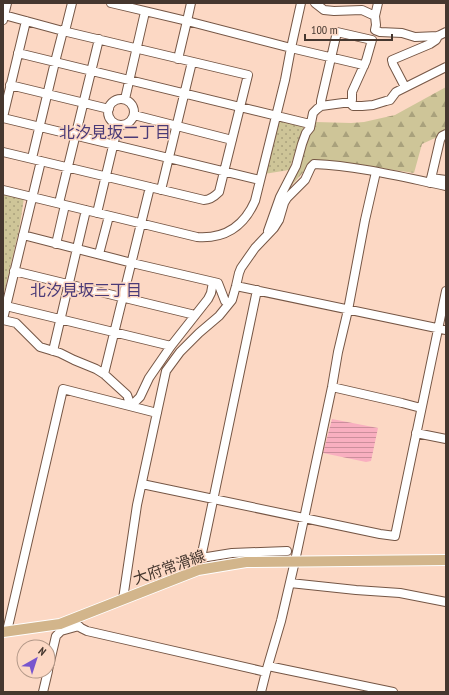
<svg xmlns="http://www.w3.org/2000/svg" width="449" height="695" font-family="'PT Sans Narrow','Noto Sans JP',sans-serif">
	<defs>
		<pattern id="grass-dots" width="8" height="8" patternUnits="userSpaceOnUse"><rect width="8" height="8" fill="#cec598"/><path d="M2 2h.1M6 6h.1" fill="none" stroke="#a9a17c" stroke-width="1.8" stroke-linecap="round"/></pattern>
		<pattern id="forest-firs" width="22" height="20" patternUnits="userSpaceOnUse"><rect width="22" height="20" fill="#cec598"/><path d="M5 1l3.5 6h-7zM16 11l3.5 6h-7z" fill="#a9a17c"/></pattern>
		<pattern id="water-rules" width="6" height="5" patternUnits="userSpaceOnUse"><rect width="6" height="5" fill="#f9afc0"/><path d="M0 2.5h6" fill="none" stroke="#cb8f9c"/></pattern>
	</defs>
	<rect width="100%" height="100%" fill="#fcd8c4"/>
	<!-- grass -->
	<path fill="url(#grass-dots)" d="M278,118L305,124L289,170L264,174Z
		M3,194L24,198L19,230L3,297Z"/>
	<!-- forest -->
	<path fill="url(#forest-firs)" d="M446,87V133L422,144L414,173L354,164L314,160L284,194L309,135L316,122L351,123L364,122L395,115Z"/>
	<!-- water -->
	<path fill="url(#water-rules)" d="M332,419L378,428L371,461L366,462L323,453Z"/>
	<g fill="none" stroke-linecap="round" stroke-linejoin="round">
		<defs>
			<path id="minor" d="M301,3L291,48L359,64L364,66
				M315,3L324,10L334,11L362,10L375,16
				M378,3L375,16L376,25L375,30L380,32L402,33L415,37L438,36L446,32
				M3,20L7,3
				M18,53L310,124
				M178,59L187,21L191,3
				M10,85L109,109
				M405,87L393,64L392,60L430,44L436,40L438,36
				M108 112a13 13 0 1 1 26 0a13 13 0 1 1-26 0Z
				M125,99L145,12
				M321,106V101L337,32L372,40L366,61L352,92V100L350,103
				M134,115L232,140
				M3,117L26,21
				M3,118L260,180
				M3,152L204,200C210,200 214,197 219,192L248,75L63,31L4,15
				M32,158L55,62L63,31L66,27L72,3
				M431,178L446,180
				M430,183L440,140L442,136L446,134
				M3,190L197,237C225,239 244,226 255,201L285,80L291,48L187,21L111,3
				M161,190L192,62
				M59,203L99,39
				M97,213L118,125
				M268,231L280,197L296,166L302,144L306,133L310,128L313,113L317,109L321,106L343,103H350L353,106H362L373,105L386,101L390,100L396,92L446,67
				M23,235L132,263L218,283L225,301L228,304
				M56,244L65,205
				M99,254L109,216
				M14,271L195,315
				M236,286L446,330
				M257,290L201,558L232,553L287,551
				M6,306L171,346
				M3,319L41,161
				M3,320L16,323L40,347L60,353L74,360L96,369L104,374L127,395L131,406L140,397L149,378L171,346L208,299L211,293L213,282
				M53,351L86,210
				M104,374L150,187
				M332,387L402,403L421,408
				M416,433L446,439
				M142,484L380,534L395,536L446,291
				M290,583L356,590L400,593L446,602
				M123,599L137,505L166,371L180,352L199,333L219,316L232,300L236,286L239,273L241,268L255,248L274,228L279,220L284,203L287,198L305,180L311,167L314,164C359,166 402,177 446,186
				M7,631L63,389L157,413
				M268,666L393,692
				M48,670L56,636L61,631L79,626L81,628L87,631L266,672
				M43,692L48,671
				M261,692L266,672L281,621L295,561L332,387L338,352L348,310L365,220L376,172"/>
			<path id="major" d="M3,632L60,624L198,570L246,562L446,560"/>
		</defs>
		<!-- minor casing -->
		<use href="#minor" stroke="#755645" stroke-width="10"/>
		<!-- major casing -->
		<use href="#major" stroke="#fff" stroke-width="12"/>
		<!-- minor -->
		<use href="#minor" stroke="#fff" stroke-width="8"/>
		<!-- major -->
		<use href="#major" stroke="#d2b58b" stroke-width="10"/>
	</g>
	<g text-anchor="middle" dominant-baseline="central" stroke-width="3" stroke-linejoin="round" paint-order="stroke">
		<!-- street labels -->
		<g font-size="15" fill="#45372f" stroke="#fcd8c4">
			<text transform="translate(169 567) rotate(-19)">大府常滑線</text>
		</g>
		<!-- neighbourhood labels -->
		<g font-size="16" fill="#4a3a77" stroke="#fcd8c4">
			<text x="115" y="132">北汐見坂二丁目</text>
			<text x="86" y="290">北汐見坂三丁目</text>
		</g>
	</g>
	<!-- border -->
	<rect width="449" height="695" fill="none" stroke="#45372f" stroke-width="8"/>
	<!-- north arrow -->
	<g transform="translate(36 659) rotate(39)"><circle r="19" fill="#fcd8c4" stroke="#b39888"/>
	<path d="M0-3L7 15L0 10L-7 15Z" fill="#7855ce"/>
	<text y="-6" font-size="11" font-weight="bold" text-anchor="middle" fill="#45372f">N</text>
	</g>
	<!-- scale -->
	<path d="M305 34v6h87v-6" fill="none" stroke="#45372f" stroke-width="2"/>
	<text x="311" y="34" font-size="12" fill="#45372f" stroke="#fcd8c4" stroke-width="3" paint-order="stroke">100 m</text>
</svg>
